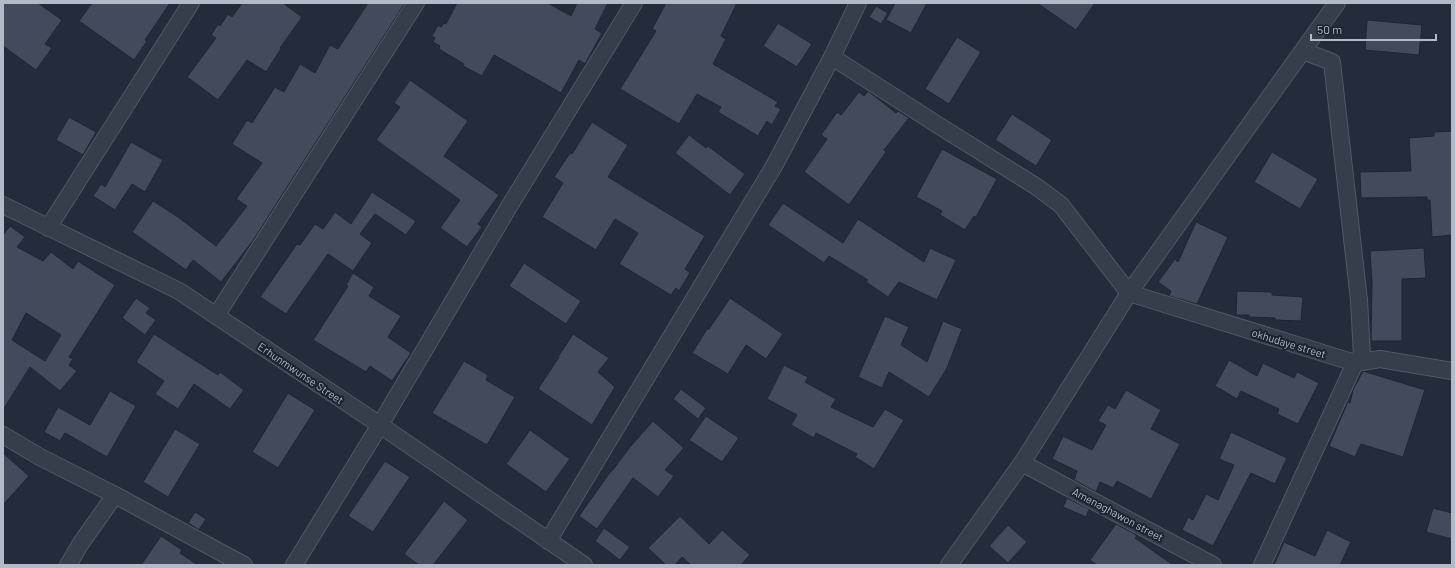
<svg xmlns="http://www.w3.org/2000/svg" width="1455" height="568" font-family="Barlow,sans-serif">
	<rect width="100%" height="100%" fill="#232c3b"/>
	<!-- building -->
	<path fill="#424b5c" stroke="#1e2532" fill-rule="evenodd" d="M3,3H38L62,20L45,44L52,48L36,70L3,46Z
		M92,3H170L145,40L147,41L134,60L79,21Z
		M242,3H283L302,17L280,48L281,49L266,72L247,60L218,100L187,77L216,38L211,35L218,24L220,26L228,14L232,17Z
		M368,3H405L252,242L221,282L193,260L186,270L132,232L153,201L178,217L216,246L247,206L236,199L262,163L232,144L247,120L252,123L275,87L284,92L300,64L315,73L330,45L338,49Z
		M457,3H548L571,16L577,3H608L595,29L602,33L585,64L579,60L561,93L494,55L482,76L463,66L464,64L439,49L440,46L433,42L435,38L432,36L438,25L441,27L444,23L446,24Z
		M666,3H737L721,36L726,39L713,64L778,102L775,106L781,109L772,125L767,121L758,136L718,112L721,107L697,94L679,124L620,89L656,31L652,29Z
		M895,3H927L911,33L886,20Z
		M1037,3H1095L1076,30Z
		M876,6L888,13L881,24L869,17Z
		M1367,20L1422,25L1419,55L1365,50Z
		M778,23L812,44L797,67L763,46Z
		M957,37L981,52L949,104L925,89Z
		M410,80L468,121L444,156L499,195L478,224L482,227L467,247L440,228L460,200L376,140L400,107L394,103Z
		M868,91L896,113L898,111L909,118L884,150L886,152L849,205L804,172L827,139L821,135L837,112L841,115L859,92L864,96Z
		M1012,114L1052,140L1036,166L995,140Z
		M69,117L96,132L83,155L56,140Z
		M592,122L628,145L608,177L705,236L685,269L690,273L679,291L676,288L671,295L619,264L638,233L615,219L596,250L542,217L563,183L554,177L570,153L572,154Z
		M1452,131V235L1432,237L1430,200H1427V197L1361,198L1360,172L1411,171L1409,138L1434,136V132Z
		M689,135L706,148L708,146L745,174L730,195L675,153Z
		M131,142L163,160L145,192L132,184L115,210L93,196L101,184L105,187Z
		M942,149L997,179L976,217L974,216L965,230L940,215L942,211L916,197Z
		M1272,152L1318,179L1300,209L1254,182Z
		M372,192L416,221L406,235L375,214L360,234L372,243L353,271L328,254L286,314L260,297L297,244L300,245L315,224L323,229L335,212L351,224Z
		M783,203L843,243L858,219L924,262L930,248L956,260L937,300L899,282L888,297L866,282L868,280L829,256L824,263L768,225Z
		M1196,222L1228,237L1197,304L1169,296L1171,291L1158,282L1175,259L1178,262Z
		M10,226L25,237L17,247L43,261L51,252L73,269L78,261L115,285L69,357L73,359L69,365L77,371L60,391L30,367L3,410V235ZM26,313L61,335L45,361L12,340Z
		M1424,248L1426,278L1402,279V341H1371L1372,283L1370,251Z
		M524,263L581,301L566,324L509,286Z
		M353,273L374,287L369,296L401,316L388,337L411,353L392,381L370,366L366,372L313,340L348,286L346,285Z
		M1237,291L1272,292V295L1303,297L1301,321L1275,320V318L1249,317V315H1236Z
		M136,298L150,308L146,313L156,320L145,335L122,318Z
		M730,298L783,334L766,359L746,345L728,374L692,353L707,329H709Z
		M885,316L909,327L901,345L927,362L943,321L962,329L947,368L929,397L889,372L882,388L858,377Z
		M154,334L218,375L220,372L244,390L230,409L194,384L178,409L155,394L164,381L136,362Z
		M573,334L609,358L598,372L615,387L592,425L538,389L559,357H558Z
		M1229,360L1257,376L1263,363L1294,378L1297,372L1319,383L1298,424L1277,414L1279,409L1241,391L1237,399L1215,386Z
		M464,361L488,375L486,380L515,397L487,445L432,413Z
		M784,365L808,377L805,382L836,399L831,407L873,427L885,409L904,420L874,469L855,457L857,454L816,433L814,438L791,425L797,415L767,399Z
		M1363,371L1425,390L1403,457L1361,444L1355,457L1329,446L1347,404V402L1350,403L1353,390Z
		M681,389L706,408L698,419L673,399Z
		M1126,390L1161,410L1151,429L1180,444L1151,499L1117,481L1113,488L1100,482L1096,492L1074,480L1077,471L1052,459L1063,436L1092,450L1106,425L1098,421L1108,405L1115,409Z
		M110,391L136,406L107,457L65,433L60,441L44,432L58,407L90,425Z
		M288,393L315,410L278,468L252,452Z
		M706,416L739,438L722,462L689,440Z
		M653,421L684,448L665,470L674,476L658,497L633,478L597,529L579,516L611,471H612L630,447Z
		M175,429L200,444L168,497L143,482Z
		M530,430L570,459L546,492L506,464Z
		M1231,432L1287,458L1275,484L1251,473L1213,546L1182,530L1188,517L1193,520L1206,494L1218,500L1234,465L1219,459Z
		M3,453L29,476L3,505Z
		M385,461L410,477L373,532L348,516Z
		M1067,498L1089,509L1086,517L1063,507Z
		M444,501L468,520L433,565H419L404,554Z
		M1433,508L1452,513V539L1426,532Z
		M195,512L206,519L199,530L188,523Z
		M680,516L709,544L722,530L750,555L741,565H691L682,557L675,565H666L648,548Z
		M1116,524L1133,533L1137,536L1135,538L1173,565H1097L1090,560Z
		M1008,525L1027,542L1008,563L989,546Z
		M604,528L630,547L620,560L595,541Z
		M1327,530L1351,542L1340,565H1274L1284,542L1315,556Z
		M161,536L182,550L180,553L198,565H141Z"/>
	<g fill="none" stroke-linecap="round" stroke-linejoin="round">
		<defs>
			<path id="street" d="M832,57L941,127L1037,187L1061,205L1129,293L1355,363L1380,359L1452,371
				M3,205L179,291L380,425L584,565
				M48,228L191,3
				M216,316L416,3
				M3,435L40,457L115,495L244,565
				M1022,463L1213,565
				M548,541L774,166L832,57L858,3
				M68,565L81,543L115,495
				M294,565L380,425L507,210L634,3
				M949,565L1022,463L1129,293L1337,3
				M1262,565L1355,363L1362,356L1359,300L1332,62L1303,51"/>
		</defs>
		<!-- street casing -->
		<use href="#street" stroke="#525966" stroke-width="18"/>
		<!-- street -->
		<use href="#street" stroke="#363e4b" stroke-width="16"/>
	</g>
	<g text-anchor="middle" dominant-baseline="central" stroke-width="4" stroke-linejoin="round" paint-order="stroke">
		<!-- street labels -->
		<g font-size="11" fill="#b2b9c7" stroke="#1c2330">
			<text transform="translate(1289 343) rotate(17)">okhudaye street</text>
			<text transform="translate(301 373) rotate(34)">Erhunmwunse Street</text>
			<text transform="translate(1118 514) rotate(28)">Amenaghawon street</text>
		</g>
	</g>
	<!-- border -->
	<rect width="1455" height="568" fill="none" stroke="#b2b9c7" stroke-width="8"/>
	<!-- scale -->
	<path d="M1311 34v6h125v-6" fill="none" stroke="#b2b9c7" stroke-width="2"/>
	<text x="1317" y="34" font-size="12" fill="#b2b9c7" stroke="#1c2330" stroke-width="3" paint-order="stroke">50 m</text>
</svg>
